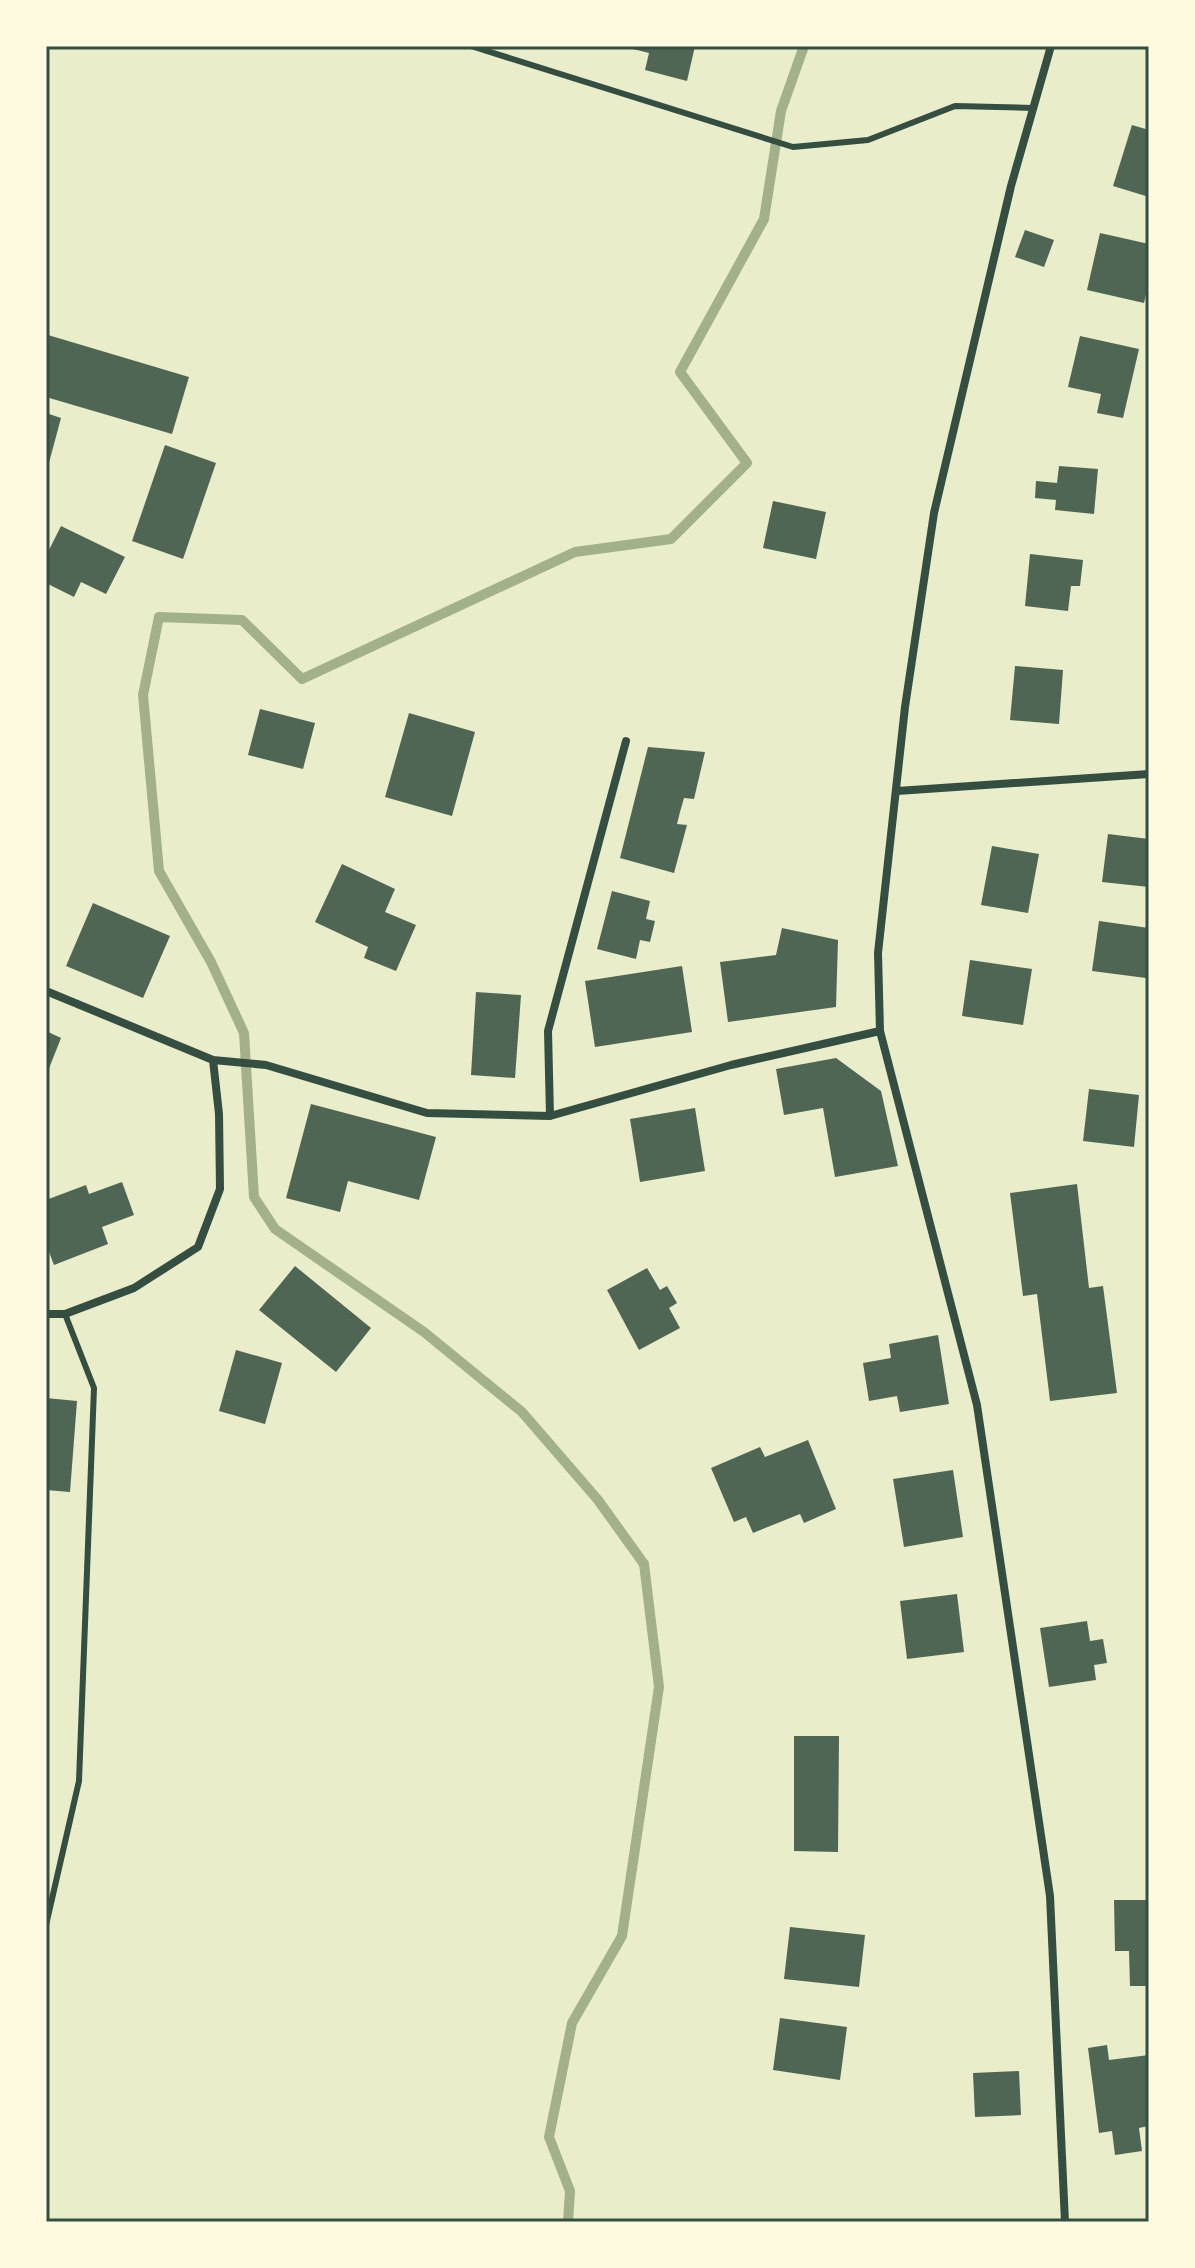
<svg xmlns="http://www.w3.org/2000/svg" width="1195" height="2268" font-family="'Fira Sans Condensed',sans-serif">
	<rect width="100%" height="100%" fill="#e9edc9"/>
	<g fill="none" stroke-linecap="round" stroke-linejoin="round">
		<!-- stream -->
		<path stroke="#a3b18a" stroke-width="10" d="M568,2222L570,2191L549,2137L572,2023L622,1936L659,1687L644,1564L598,1500L522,1412L424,1332L275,1229L254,1197L244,1033L211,962L159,871L143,695L159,617L242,620L302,679L575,552L671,539L747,463L680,372L764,219L781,111L804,46"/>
	</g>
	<!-- building -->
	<path fill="#4f6655" d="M695,46L687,81L645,70L649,53L625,47Z
		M1132,125L1149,130V197L1113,186Z
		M1025,230L1054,240L1044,267L1015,257Z
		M1100,233L1149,244V281L1144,303L1087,290Z
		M48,335L189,377L172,434L46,397Z
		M1080,336L1139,349L1123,418L1097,413L1101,394L1068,387Z
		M46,413L61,418L47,470H46Z
		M165,445L216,463L183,559L132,541Z
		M1059,466L1098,469L1094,514L1055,510L1056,500L1035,498L1036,481L1057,483Z
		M773,501L826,512L816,559L763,548Z
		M61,526L125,557L106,594L81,582L74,597L46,583V556Z
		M1030,554L1083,560L1080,586H1071L1068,611L1025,606Z
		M1015,666L1063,670L1059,724L1010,720Z
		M260,709L315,723L303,769L248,755Z
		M409,713L475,732L452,816L385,797Z
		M648,747L705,752L694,799L684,798L680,812L677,824L687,825L674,873L620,858Z
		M1108,834L1149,839V887L1102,882Z
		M992,846L1039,854L1028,913L981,905Z
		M342,864L395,889L385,912L416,925L396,971L364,958L368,947L315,922Z
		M612,891L650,901L646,919L655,921L650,942L640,940L636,959L597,949Z
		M93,903L170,936L143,998L66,966Z
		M1099,921L1149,928L1146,978L1092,971Z
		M782,928L838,940L836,1007L728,1022L720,962L776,955Z
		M970,960L1032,969L1023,1025L962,1016Z
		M682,966L692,1032L595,1047L585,981Z
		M476,992L521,995L515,1078L471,1075Z
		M46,1031L61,1038L46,1076Z
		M836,1058L881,1091L898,1166L835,1177L823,1108L784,1115L776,1069Z
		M1089,1089L1139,1095L1134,1147L1083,1141Z
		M311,1104L436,1137L419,1200L348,1181L340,1212L286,1198Z
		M695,1108L705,1171L640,1182L630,1119Z
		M122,1182L134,1215L102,1227L108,1244L54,1265L46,1244V1200L86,1185L89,1194Z
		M1077,1184L1089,1288L1103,1286L1117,1393L1050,1401L1037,1294L1023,1296L1010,1193Z
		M295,1266L371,1328L336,1372L259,1310Z
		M647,1268L660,1290L667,1286L677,1303L669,1308L680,1328L639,1350L607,1290Z
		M938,1335L949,1404L900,1412L897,1396L869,1401L863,1363L891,1358L889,1344Z
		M236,1350L282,1363L265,1424L219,1411Z
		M46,1398L77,1401L70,1492L46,1490Z
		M808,1440L836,1509L804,1523L800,1514L753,1533L746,1517L734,1522L711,1468L760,1447L765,1457Z
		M953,1470L963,1537L904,1547L893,1479Z
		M957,1594L964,1652L907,1659L900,1601Z
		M1087,1621L1090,1641L1103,1639L1107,1663L1094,1665L1096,1680L1049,1687L1040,1628Z
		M794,1736H839L838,1852L794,1851Z
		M1114,1900H1149V1986H1130L1129,1951H1115Z
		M790,1927L865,1935L859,1987L784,1979Z
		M780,2018L847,2027L840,2080L773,2070Z
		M1107,2045L1109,2060L1149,2055V2126L1139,2128L1142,2151L1115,2155L1112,2131L1099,2133L1088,2048Z
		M1019,2071L1021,2115L975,2117L973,2073Z"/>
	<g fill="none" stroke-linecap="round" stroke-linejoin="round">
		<!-- service -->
		<path stroke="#344e41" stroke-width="6" d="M471,46L793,147L868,140L955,106L1033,108
			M46,1925L79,1781L94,1388L65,1314"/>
		<!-- minor -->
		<path stroke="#344e41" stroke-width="8" d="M1051,46L1011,186L934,513L905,707L878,953L880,1031L977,1405L1050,1896L1065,2222
			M897,791L1149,774
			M46,991L213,1060L266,1065L427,1113L550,1116L731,1065L880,1031
			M550,1116L548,1031L626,741
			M46,1314H65L134,1288L198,1247L220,1189L219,1114L213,1060"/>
	</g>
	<!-- border -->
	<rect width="1195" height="2268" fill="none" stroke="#fefae0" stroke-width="96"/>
	<rect x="48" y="48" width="1099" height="2172" fill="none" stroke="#344e41" stroke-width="3"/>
</svg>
